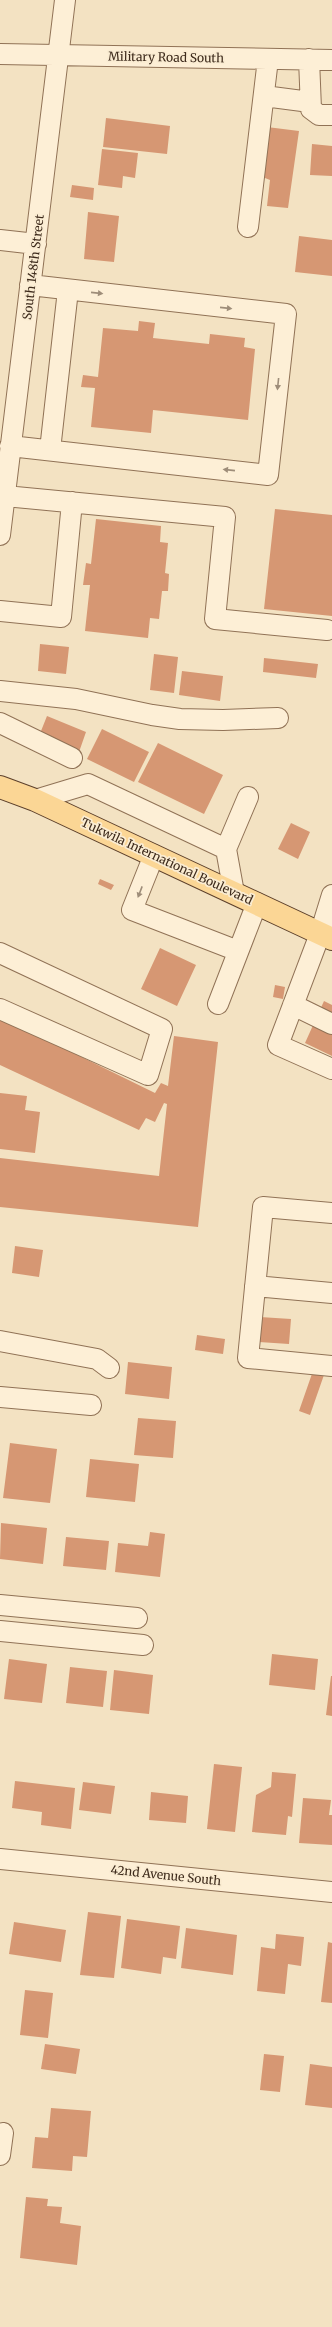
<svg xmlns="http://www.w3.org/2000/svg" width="332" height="2327" font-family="Merriweather,serif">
	<rect width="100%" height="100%" fill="#f3e2c2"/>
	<!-- building -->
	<path fill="#d69773" d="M106,118L170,126L167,154L103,147Z
		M267,127L299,131L288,208L267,206L270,180L260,176Z
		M312,144L332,146V176L310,175Z
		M102,149L138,153L135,178L123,176L122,188L98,185Z
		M72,185L94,188L93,200L70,197Z
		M88,212L119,216L114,262L84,259Z
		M299,236L332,240V276L295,272Z
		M139,321L155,323L153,338L209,344L210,334L245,338L244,347L255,349L248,420L153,410L151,433L91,427L95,388L81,387L83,375L98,377L103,328L138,331Z
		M275,509L332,515V616L264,609Z
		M96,519L161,526L160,542L168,543L165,573L169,574L168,591H162L159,619L150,618L148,638L85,631L90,585H83L86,563L91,564Z
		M40,644L69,647L66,674L38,671Z
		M154,654L178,657L174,693L150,690Z
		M264,658L318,664L316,678L263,672Z
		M182,671L223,676L220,701L179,695Z
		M47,716L86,732L79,752L39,736Z
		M102,729L149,752L134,782L87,759Z
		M158,743L223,775L204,814L138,782Z
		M291,823L310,832L298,859L278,849Z
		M100,879L114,885L111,890L98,884Z
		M160,948L196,965L177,1006L141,989Z
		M275,985L285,987L283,999L273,997Z
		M324,1001L332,1005V1056L305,1043Z
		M0,1017L155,1093L161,1083L168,1086L174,1036L218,1042L198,1227L0,1207V1158L159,1176L167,1104L164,1103L155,1122L146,1118L139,1130L0,1065Z
		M0,1093L27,1096L25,1110L40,1112L35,1153L0,1149Z
		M15,1246L43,1250L39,1277L12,1273Z
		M260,1317L291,1319L289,1344L259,1342Z
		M197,1335L225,1339L223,1354L195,1350Z
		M128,1362L172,1367L169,1399L125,1394Z
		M314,1368L325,1372L310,1415L299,1411Z
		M138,1418L176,1421L173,1458L134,1455Z
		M10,1443L57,1449L50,1503L3,1498Z
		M90,1459L139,1464L135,1502L86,1497Z
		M1,1523L47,1528L43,1564L0,1559Z
		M150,1532L165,1534L160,1577L115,1572L118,1543L148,1546Z
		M66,1537L109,1541L106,1570L63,1566Z
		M272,1654L318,1659L315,1690L269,1685Z
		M9,1659L47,1664L42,1703L4,1699Z
		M70,1667L107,1671L103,1707L66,1703Z
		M114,1670L153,1675L149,1714L110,1710Z
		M331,1676H332V1716L326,1715Z
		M214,1764L242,1767L235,1832L207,1829Z
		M272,1772L296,1774L292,1817L288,1816L286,1835L252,1832L256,1795L271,1787Z
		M15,1781L75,1788L71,1829L41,1825L42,1812L12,1808Z
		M83,1782L115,1786L111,1814L79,1810Z
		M151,1792L188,1796L186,1823L149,1820Z
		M303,1798L331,1800L329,1815H332V1845L299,1843Z
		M88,1912L121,1916L114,1978L80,1975Z
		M127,1919L180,1926L176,1959L163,1957L161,1974L121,1968Z
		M14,1922L66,1930L61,1962L9,1954Z
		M186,1928L237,1935L233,1975L181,1968Z
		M276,1934L304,1937L301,1966L288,1964L285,1994L257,1991L261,1947L275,1949Z
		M328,1942L332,1943V2003L321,2002Z
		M25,1990L53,1993L48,2038L20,2035Z
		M45,2044L80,2049L76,2074L41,2069Z
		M264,2054L284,2056L280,2092L260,2090Z
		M310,2064L332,2067V2108L305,2105Z
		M51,2108L91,2111L87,2157L73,2156L72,2171L32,2168L35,2137L48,2138Z
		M26,2197L48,2199L47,2206L62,2207L60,2223L81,2226L77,2265L20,2258Z"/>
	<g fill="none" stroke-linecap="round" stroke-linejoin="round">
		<defs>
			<path id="minor" d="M0,54L332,60
				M309,59L311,109L319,115H332
				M264,96L310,102
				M248,227L268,59
				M0,240L36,244
				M10,446L268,475L286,314L30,285
				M50,450L68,290
				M5,496L225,517L215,619L327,630
				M0,535L65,0
				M0,611L61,617L72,502
				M0,691L76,699L152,715L180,719L223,720L278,718
				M0,723L72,758
				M35,800L88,784L226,849L234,893
				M226,849L248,797
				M154,855L132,910L238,951
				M332,895L320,934L278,1045L332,1069
				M0,953L162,1029L148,1075L0,1009
				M218,1004L257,903
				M293,1005L332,1024
				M332,1213L263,1207L248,1358L332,1366
				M255,1286L332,1293
				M0,1341L97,1359L109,1368
				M0,1397L91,1405
				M0,1605L137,1618
				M0,1631L143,1645
				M0,1859L332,1892
				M0,2155L3,2133"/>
			<path id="major" d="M0,787L35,800L332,939"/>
		</defs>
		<!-- minor casing -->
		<use href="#minor" stroke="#907256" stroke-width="22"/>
		<!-- major casing -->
		<use href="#major" stroke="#5d402b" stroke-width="24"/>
		<!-- minor -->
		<use href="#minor" stroke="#fdefd6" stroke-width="20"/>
		<!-- major -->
		<use href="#major" stroke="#fbd695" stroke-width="22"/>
	</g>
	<!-- one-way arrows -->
	<defs><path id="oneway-solid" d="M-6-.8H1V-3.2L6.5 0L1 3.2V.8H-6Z"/></defs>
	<g fill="#9e8d79">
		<use href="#oneway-solid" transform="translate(97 293) rotate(6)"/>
		<use href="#oneway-solid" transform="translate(226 308) rotate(6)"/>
		<use href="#oneway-solid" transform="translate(278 384) rotate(96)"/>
		<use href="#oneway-solid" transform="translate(229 470) rotate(-174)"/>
		<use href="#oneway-solid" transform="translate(140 892) rotate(111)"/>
	</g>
	<g text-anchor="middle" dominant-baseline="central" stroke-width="3.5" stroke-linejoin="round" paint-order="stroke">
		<!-- street labels -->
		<g font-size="12" fill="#3e2b1c" stroke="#faecd2">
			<text transform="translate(166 57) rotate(1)">Military Road South</text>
			<text transform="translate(33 267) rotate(-83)">South 148th Street</text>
			<text transform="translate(167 861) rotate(25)">Tukwila International Boulevard</text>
			<text transform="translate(166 1875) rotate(6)">42nd Avenue South</text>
		</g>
	</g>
</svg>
